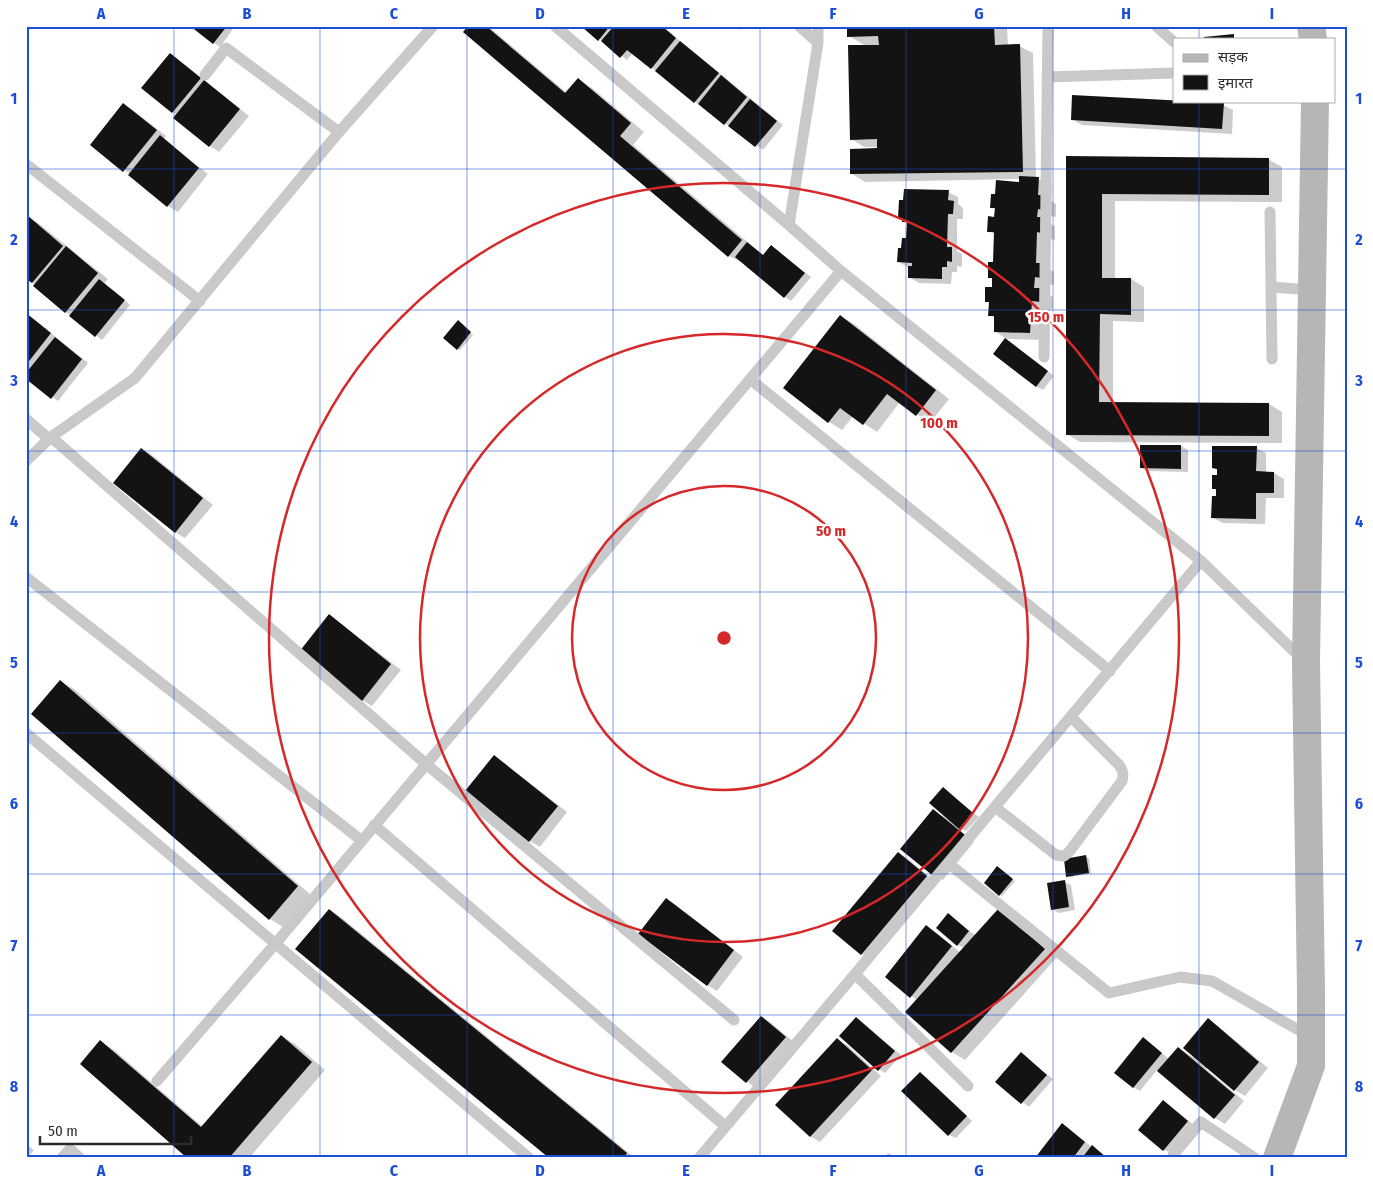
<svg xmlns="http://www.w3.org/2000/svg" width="1373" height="1184" font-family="'Fira Sans Condensed','Noto Sans Devanagari',sans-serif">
	<rect width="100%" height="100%" fill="#fff"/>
	<!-- shadow -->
	<path fill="#0003" d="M192,26H229L233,29L220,47Z
		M469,26L489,27L567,93L578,80L592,88L644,132L633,145L764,256L772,247L811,277L791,301L785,297L743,263L729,256Z
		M583,26H662L783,125L763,150L732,127L725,124L705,108L695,102L633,53L627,60Z
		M735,26H744L741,30Z
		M849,26H1007L1008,46H1019L1033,53L1036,178L1052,186L1051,201L1056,204V217L1051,216L1050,224L1055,226V240L1050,239L1049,269L1054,272V285L1048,284V294L1053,297V309L1045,308L1043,340L1006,339L995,331V318L990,315L991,304L986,301L993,289V280L989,277L994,263L995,235L989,231L996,218V210L991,207L996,195L1020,183V179L865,182L852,174L878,150V147H864L851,139L866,46L849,36Z
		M1201,26H1235V28L1206,29Z
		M171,54L249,116L219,152L210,146L173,112Z
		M123,105L133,110L166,136L164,139L208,174L178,212L168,206L130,174L92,145Z
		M1223,105L1233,110L1232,134L1082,125L1072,119Z
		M1067,158L1268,159L1282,167V202L1115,201V279H1131L1144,287V322L1113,321V403L1269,404L1282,412V443L1080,442L1067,434Z
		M948,192L958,197V204L963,208V219H957V251L962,254V267L957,266V272H952L951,284L919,283L909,277V268L899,262L908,239V224L900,217Z
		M28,217L38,223L108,279L104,284L130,305L102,340L66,312L26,277V219Z
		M26,313L88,363L58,401L26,377Z
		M840,316L854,324L949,399L930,423L900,402L877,432L853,416L842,430L829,422L785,387Z
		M461,323L473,335L460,350L457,349Z
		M1006,339L1054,376L1043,390L1036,386Z
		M1142,446H1181L1188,450V472L1148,471L1141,468Z
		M1256,448L1266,453V473H1274L1284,479V498H1266L1265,524L1223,523L1213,518L1217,497V491L1213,488L1218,477V470L1213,467Z
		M142,449L152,455L213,505L185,538L175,532Z
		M329,616L339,622L401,670L372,706L362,700Z
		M61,682L74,689L311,895L283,927L270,919Z
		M494,757L504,763L567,812L540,847L530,841L467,791Z
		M943,789L979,817L966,831L958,827L957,828L974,842L943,880L933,874V811L948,819Z
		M898,853L908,859L936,882L872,960L862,954L834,931Z
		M1086,857L1089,858L1091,874L1070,877L1067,876Z
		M1000,870L1015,881L1002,896L1000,895Z
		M1065,882L1071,885L1075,910L1059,913L1052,909Z
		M666,899L676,905L743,957L717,991L707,985Z
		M999,909L1057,957L965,1060L952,1052L917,1000L886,977L927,927L937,933L960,952L964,948L958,945L948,915L975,935Z
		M329,910L342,918L635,1158H551Z
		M761,1017L771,1023L795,1043L757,1088L747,1082Z
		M856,1018L901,1055L885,1073L879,1069Z
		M1208,1020L1218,1026L1268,1068L1245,1096L1235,1090L1208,1067L1206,1069L1244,1101L1225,1124L1215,1118L1157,1070L1140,1091L1133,1087L1144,1039L1169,1059L1178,1048L1193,1057Z
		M281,1036L295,1044L325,1070L249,1158H189L100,1042L114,1050L203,1127Z
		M837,1040L847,1045L881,1076L820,1142L810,1136Z
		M1021,1054L1053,1079L1029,1107L997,1082Z
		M920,1074L926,1077L972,1121L956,1138L949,1135Z
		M1164,1101L1194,1125L1171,1153L1164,1150Z
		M1069,1129L1092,1147L1108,1158H1036Z
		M26,1144L34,1150L27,1158H26Z
		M888,1153L894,1156L896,1158H884Z"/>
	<!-- building -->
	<path fill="#131313" d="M190,26H227L213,44Z
		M468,26H486L565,93L578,78L631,123L620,136L742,240L728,257L463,32Z
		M581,26H610L598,41Z
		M614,26H662L676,38L651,69L627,50L620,58L601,41Z
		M847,26H994L995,45L1020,44L1023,172L850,174V149L877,148V139L850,140L848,45H879L878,36L847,37Z
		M1234,34V39H1204V37Z
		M680,41L719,73L694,103L655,71Z
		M170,53L201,78L172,113L141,88Z
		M721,75L747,97L724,125L698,104Z
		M204,80L240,109L209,147L173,118Z
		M1072,95L1224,103L1222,129L1071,120Z
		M750,99L777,121L755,147L728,126Z
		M123,103L157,130L123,172L90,145Z
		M160,135L199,168L167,207L128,175Z
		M1066,156L1269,158V195L1102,194V278H1131V315L1100,314L1099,402L1269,403V436L1066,435Z
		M1019,176L1039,177L1038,195H1043L1042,210L1038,209L1037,217H1042L1041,233L1037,232L1036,263H1041V278L1035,277L1034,288H1040V302L1032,301L1030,333L994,332V316H988L989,302H985V287H992V278H988V262H993L994,232H987L988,216L994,217L995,208H990L991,194H995L996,180L1019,182Z
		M904,189L949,190L948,200L954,201L953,214H948L947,247H952V262L947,261V267H942V279L908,278V266H912V263L897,262L898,248H901L902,238H906L907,222H902V218H898L899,200H903Z
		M27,215L63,246L32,283L26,279Z
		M747,242L763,255L771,245L805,273L784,298L735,257Z
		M66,246L98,273L65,313L33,286Z
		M99,279L125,300L95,337L69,316Z
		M26,313L51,333L26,365Z
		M840,315L936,390L916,416L887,394L863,425L840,408L828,423L783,388Z
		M458,320L471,332L457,350L443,338Z
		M55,337L82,359L51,399L26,379V373Z
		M1005,338L1048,371L1036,387L993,354Z
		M1140,445H1181V469L1140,468Z
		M1212,446H1257L1256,471L1274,472V493H1256V519L1211,518L1212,496H1216V489H1212V475H1217V469L1212,468Z
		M141,448L203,498L175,533L113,483Z
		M329,614L391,664L362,701L299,652Z
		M60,680L298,886L269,920L31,714Z
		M494,755L558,806L529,842L465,791Z
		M943,787L973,813L959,829L929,803Z
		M933,809L965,835L932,875L900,849Z
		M898,852L927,876L861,955L832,931Z
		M1086,855L1089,873L1066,877L1064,859Z
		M997,866L1013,879L999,896L984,883Z
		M1065,880L1069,907L1051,910L1047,883Z
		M666,898L734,950L707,986L638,934Z
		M999,908L1045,949L951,1053L905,1012Z
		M329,909L627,1153L624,1158H549L295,949Z
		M948,913L969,931L957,946L936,928Z
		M926,925L952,946L910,998L885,977Z
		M761,1016L786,1037L746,1083L721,1062Z
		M856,1017L895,1051L878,1071L839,1036Z
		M1208,1018L1259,1062L1234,1091L1183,1048Z
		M281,1035L312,1062L229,1158H187L80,1064L100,1040L201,1127Z
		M1143,1037L1162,1053L1133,1088L1114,1073Z
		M837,1038L872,1070L810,1137L775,1105Z
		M1178,1047L1235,1095L1214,1119L1157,1071Z
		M1021,1052L1047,1075L1021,1104L995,1082Z
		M920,1072L967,1116L948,1136L901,1091Z
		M1163,1100L1188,1121L1163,1151L1138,1130Z
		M1062,1123L1085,1142L1073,1158H1035Z
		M1092,1145L1107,1158H1082Z"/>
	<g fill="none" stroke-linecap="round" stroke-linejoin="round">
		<!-- lane -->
		<path stroke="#c9c9c9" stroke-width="11" d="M555,26L789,225L841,271L1201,561L1303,660
			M799,26L818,43
			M1156,26L1174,42
			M205,75L226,48L339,132
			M1047,77L1174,73
			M26,164L200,301
			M1270,212L1272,359
			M789,225L818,43V26
			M1271,287L1312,290
			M1044,357L1048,26
			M750,379L1110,671
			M26,419L49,439
			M51,437L426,764L734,1020
			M26,461L51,437L135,378L339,132L433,26
			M26,577L361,840
			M26,733L529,1158
			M995,807L1056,855L1064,856L1069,852L1122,781C1124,774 1123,770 1119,765L1071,717
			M374,825L725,1126
			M948,863L1109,993L1180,977L1212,981L1309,1036
			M855,974L968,1086
			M157,1081L276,943L841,271
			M1173,1155L1201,1122L1255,1158
			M62,1158L70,1149L80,1158
			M699,1158L855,974L1201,561"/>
		<!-- secondary -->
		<path stroke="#b6b6b6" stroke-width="28" d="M1311,26L1313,39
			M1277,1158L1311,1066V990L1306,662L1315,101"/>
	</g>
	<!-- grid -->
	<path fill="none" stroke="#1d4ed8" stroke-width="1" stroke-opacity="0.55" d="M174,26V1158M320,26V1158M467,26V1158M613,26V1158M760,26V1158M906,26V1158M1053,26V1158M1199,26V39M1199,101V1158M26,169H1347M26,310H1347M26,451H1347M26,592H1347M26,733H1347M26,874H1347M26,1015H1347"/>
	<!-- distance rings -->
	<g fill="none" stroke="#d62828" stroke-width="2.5">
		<circle cx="724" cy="638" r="152"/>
		<circle cx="724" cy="638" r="304"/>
		<circle cx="724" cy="638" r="455"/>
	</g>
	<circle cx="724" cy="638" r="8" fill="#d62828" stroke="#fff" stroke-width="2.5"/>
	<g font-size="15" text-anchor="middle" font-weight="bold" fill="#d62828" stroke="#fff" stroke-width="5" stroke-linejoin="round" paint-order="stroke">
		<text x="1046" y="322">150 m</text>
		<text x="939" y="428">100 m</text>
		<text x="831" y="536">50 m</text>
	</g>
	<!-- border -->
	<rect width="1373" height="1184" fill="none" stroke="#ffffff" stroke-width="55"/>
	<!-- legend -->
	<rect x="1173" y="38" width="162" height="65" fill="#ffffff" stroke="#ababab"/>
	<rect x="1183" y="54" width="25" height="8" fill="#b6b6b6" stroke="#ababab"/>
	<text x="1218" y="62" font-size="15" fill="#2c2c2c">सड़क</text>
	<rect x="1183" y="75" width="25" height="15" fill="#131313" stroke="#ababab"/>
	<text x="1218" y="88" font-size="15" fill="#2c2c2c">इमारत</text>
	<!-- scale -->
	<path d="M40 1136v8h151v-8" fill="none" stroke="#2c2c2c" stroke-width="2.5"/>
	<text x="48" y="1136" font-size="15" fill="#2c2c2c" stroke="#ffffff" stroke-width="4" paint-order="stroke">50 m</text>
	<rect x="28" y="28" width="1318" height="1128" fill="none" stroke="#1d4ed8" stroke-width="2"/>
	<g font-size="16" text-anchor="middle" font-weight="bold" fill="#1d4ed8">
		<text x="101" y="19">A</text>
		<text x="247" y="19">B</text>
		<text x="394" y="19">C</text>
		<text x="540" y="19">D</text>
		<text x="686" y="19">E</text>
		<text x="833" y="19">F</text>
		<text x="979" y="19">G</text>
		<text x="1126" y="19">H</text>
		<text x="1272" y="19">I</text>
		<text x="14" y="104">1</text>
		<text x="1359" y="104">1</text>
		<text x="14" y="245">2</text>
		<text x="1359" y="245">2</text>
		<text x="14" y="386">3</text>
		<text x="1359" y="386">3</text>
		<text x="14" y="527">4</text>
		<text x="1359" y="527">4</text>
		<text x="14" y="668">5</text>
		<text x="1359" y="668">5</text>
		<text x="14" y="809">6</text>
		<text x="1359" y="809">6</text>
		<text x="14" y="951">7</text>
		<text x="1359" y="951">7</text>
		<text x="14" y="1092">8</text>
		<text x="1359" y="1092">8</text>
		<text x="101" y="1176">A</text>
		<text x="247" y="1176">B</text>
		<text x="394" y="1176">C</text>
		<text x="540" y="1176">D</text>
		<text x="686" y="1176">E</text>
		<text x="833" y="1176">F</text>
		<text x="979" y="1176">G</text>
		<text x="1126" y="1176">H</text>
		<text x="1272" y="1176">I</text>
	</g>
</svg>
